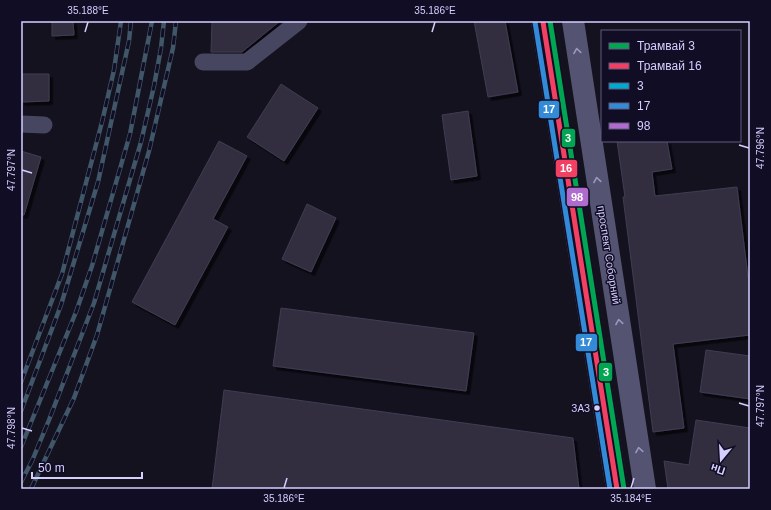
<svg xmlns="http://www.w3.org/2000/svg" width="771" height="510" font-family="Arial,sans-serif">
	<defs>
		<filter id="shadow"><feDropShadow dx="3.5" dy="3.5" stdDeviation="0" flood-color="#0009"/></filter>
	</defs>
	<rect width="100%" height="100%" fill="#14121f"/>
	<!-- building -->
	<path fill="#322f41" stroke="#403c53" filter="url(#shadow)" d="M52,21H73L74,35L52,36Z
		M212,21H280L242,52H211Z
		M474,21H505L518,92L488,97Z
		M21,74H49V101L21,102Z
		M281,84L318,108L284,161L247,137Z
		M468,111L477,176L451,180L442,115Z
		M219,141L247,156L213,219L228,227L175,325L132,302Z
		M617,141H667L672,169L652,172L655,196L737,187L748,277H750V335L673,344L684,428L653,432L623,197H625Z
		M21,151L41,157L24,215H21Z
		M307,204L336,218L311,272L282,259Z
		M281,308L474,333L466,391L273,366Z
		M706,350L750,356V399L700,392Z
		M224,390L573,438L579,489H212Z
		M696,420L750,428V489H668L664,461L689,465Z"/>
	<g fill="none" stroke-linecap="round" stroke-linejoin="round">
		<!-- street -->
		<path stroke="#474660" stroke-width="17" d="M203,62H247L299,21
			M21,124L44,125"/>
		<!-- secondary -->
		<path stroke="#555372" stroke-width="22" d="M542,21L617,489
			M573,21L645,489"/>
		<defs>
			<path id="rail" d="M21,382L62,274L102,122L114,70L121,21
				M21,411L61,305L98,182L129,41L131,21
				M21,447L76,312L92,266L130,134L152,21
				M21,482L32,461L49,420L94,303L141,142L154,86L161,48L164,21
				M31,489L74,398L97,335L149,151L173,48L176,21"/>
		</defs>
		<!-- rail casing -->
		<use href="#rail" stroke="#405669" stroke-width="4.5"/>
		<!-- rail -->
		<use href="#rail" stroke="#110d24" stroke-width="3" stroke-dasharray="9" stroke-linecap="butt"/>
		<defs>
			<path id="bus-1" d="M542,21L617,489"/>
			<path id="bus-2" d="M535,22L610,489"/>
			<path id="bus-3" d="M549,21L624,488"/>
		</defs>
		<!-- bus-1 casing -->
		<use href="#bus-1" stroke="#110d24" stroke-width="8"/>
		<!-- bus-2 casing -->
		<use href="#bus-2" stroke="#110d24" stroke-width="8"/>
		<!-- bus-3 casing -->
		<use href="#bus-3" stroke="#110d24" stroke-width="8"/>
		<!-- bus-1 -->
		<use href="#bus-1" stroke="#00a9ce" stroke-width="5"/>
		<!-- bus-2 -->
		<use href="#bus-2" stroke="#338bd7" stroke-width="5"/>
		<!-- bus-3 -->
		<use href="#bus-3" stroke="#b06ccc" stroke-width="5"/>
		<defs>
			<path id="tram-1" d="M550,21L624,489"/>
			<path id="tram-2" d="M543,22L617,489"/>
		</defs>
		<!-- tram-1 casing -->
		<use href="#tram-1" stroke="#110d24" stroke-width="8"/>
		<!-- tram-2 casing -->
		<use href="#tram-2" stroke="#110d24" stroke-width="8"/>
		<!-- tram-1 -->
		<use href="#tram-1" stroke="#00a651" stroke-width="5"/>
		<!-- tram-2 -->
		<use href="#tram-2" stroke="#f24062" stroke-width="5"/>
	</g>
	<!-- one-way arrows -->
	<defs><path id="oneway-chevron" d="M-2-3.5L2.5 0L-2 3.5" fill="none" stroke-width="1.6" stroke-linecap="round" stroke-linejoin="round"/></defs>
	<g stroke="#9b97c0">
		<use href="#oneway-chevron" transform="translate(577 51) rotate(-99)"/>
		<use href="#oneway-chevron" transform="translate(597 180) rotate(-99)"/>
		<use href="#oneway-chevron" transform="translate(619 322) rotate(-99)"/>
		<use href="#oneway-chevron" transform="translate(639 450) rotate(-99)"/>
	</g>
	<!-- ticks -->
	<path fill="none" stroke="#d5cfff" stroke-width="1.5" d="M85,32L88,22M432,32L435,22M739,145L749,148M22,170L32,173M739,403L749,406M22,428L32,431M284,488L287,478M631,488L634,478"/>
	<!-- markers -->
	<circle fill="#d5cfff" stroke="#110d24" stroke-width="1.5" cx="597" cy="408" r="3.5"/>
	<g text-anchor="middle" dominant-baseline="central" stroke-width="3" stroke-linejoin="round" paint-order="stroke">
		<!-- bus labels -->
		<g font-size="10" fill="#d5cfff" stroke="#110d24" text-anchor="end">
			<text x="590" y="408">ЗАЗ</text>
		</g>
		<!-- street labels -->
		<g font-size="11" fill="#d5cfff" stroke="#110d24">
			<text transform="translate(609 255) rotate(81)">проспект Соборний</text>
		</g>
	</g>
	<g stroke="#110d24" stroke-width="1.5">
		<rect x="538" y="100" width="22" height="19" rx="4" fill="#338bd7"/>
		<rect x="561" y="128" width="15" height="20" rx="4" fill="#00a651"/>
		<rect x="555" y="159" width="23" height="19" rx="4" fill="#f24062"/>
		<rect x="566" y="187" width="23" height="20" rx="4" fill="#b06ccc"/>
		<rect x="575" y="333" width="23" height="19" rx="4" fill="#338bd7"/>
		<rect x="598" y="362" width="15" height="20" rx="4" fill="#00a651"/>
	</g>
	<g font-size="11" text-anchor="middle" font-weight="bold" fill="#fff">
		<text x="549" y="113">17</text>
		<text x="568" y="142">3</text>
		<text x="566" y="172">16</text>
		<text x="577" y="201">98</text>
		<text x="586" y="346">17</text>
		<text x="606" y="376">3</text>
	</g>
	<!-- border -->
	<rect width="771" height="510" fill="none" stroke="#110d24" stroke-width="44"/>
	<!-- legend -->
	<rect x="601" y="30" width="140" height="112" fill="#110d24" stroke="#5f5b7c"/>
	<rect x="609" y="43" width="20" height="6" fill="#00a651" stroke="#5f5b7c"/>
	<text x="637" y="50" font-size="12" fill="#d5cfff">Трамвай 3</text>
	<rect x="609" y="63" width="20" height="6" fill="#f24062" stroke="#5f5b7c"/>
	<text x="637" y="70" font-size="12" fill="#d5cfff">Трамвай 16</text>
	<rect x="609" y="83" width="20" height="6" fill="#00a9ce" stroke="#5f5b7c"/>
	<text x="637" y="90" font-size="12" fill="#d5cfff">3</text>
	<rect x="609" y="103" width="20" height="6" fill="#338bd7" stroke="#5f5b7c"/>
	<text x="637" y="110" font-size="12" fill="#d5cfff">17</text>
	<rect x="609" y="123" width="20" height="6" fill="#b06ccc" stroke="#5f5b7c"/>
	<text x="637" y="130" font-size="12" fill="#d5cfff">98</text>
	<!-- north arrow -->
	<g transform="translate(721 460) rotate(198)" stroke="#110d24" stroke-width="3" paint-order="stroke">
	<path d="M0-3L7 15L0 10L-7 15Z" fill="#d5cfff"/>
	<text y="-6" font-size="11" font-weight="bold" text-anchor="middle" fill="#d5cfff">Пн</text>
	</g>
	<!-- scale -->
	<path d="M32 472v6h110v-6" fill="none" stroke="#d5cfff" stroke-width="2"/>
	<text x="38" y="472" font-size="12" fill="#d5cfff" stroke="#110d24" stroke-width="3" paint-order="stroke">50 m</text>
	<rect x="22" y="22" width="727" height="466" fill="none" stroke="#d5cfff" stroke-width="1.5"/>
	<g font-size="10" text-anchor="middle" fill="#d5cfff">
		<text x="88" y="14">35.188°E</text>
		<text x="435" y="14">35.186°E</text>
		<text transform="translate(760 148) rotate(-90)" y="4">47.796°N</text>
		<text transform="translate(11 170) rotate(-90)" y="4">47.797°N</text>
		<text transform="translate(760 406) rotate(-90)" y="4">47.797°N</text>
		<text transform="translate(11 428) rotate(-90)" y="4">47.798°N</text>
		<text x="284" y="502">35.186°E</text>
		<text x="631" y="502">35.184°E</text>
	</g>
</svg>
